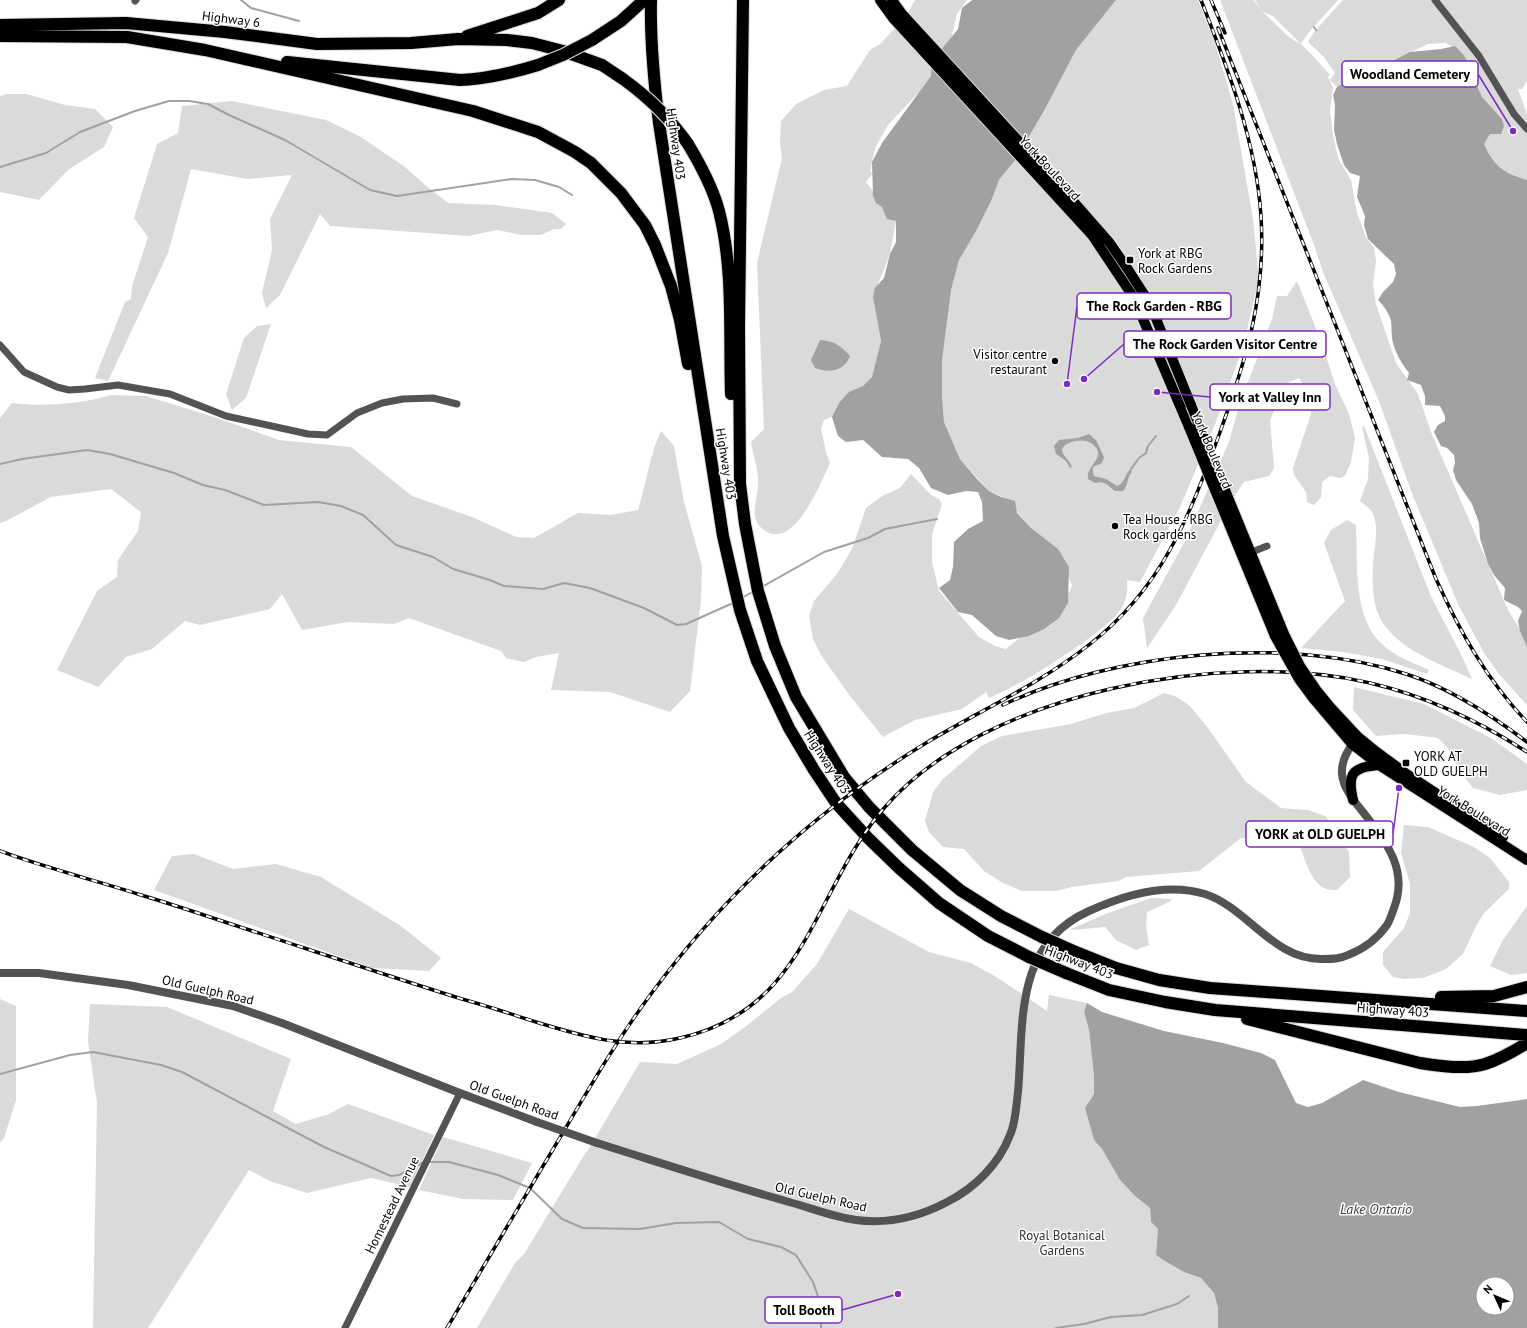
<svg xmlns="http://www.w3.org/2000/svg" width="1527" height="1328" font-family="'PT Sans',sans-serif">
	<rect width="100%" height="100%" fill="#fff"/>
	<!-- green -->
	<path fill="#dadada" d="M915,0H967L957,14L945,65L888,125L875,148L870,172L873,173L866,182L896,221L890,254L873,297L881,341L872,378L838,415L824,420L821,429L826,452L830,463C821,482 797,544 769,533C763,530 758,526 756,520C752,508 759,494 758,481C758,468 753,455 751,442L764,429L757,263L782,158L780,143L781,121L796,104L824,90L847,86L870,50L880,44L905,18Z
		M1116,0H1198L1215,43L1233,104L1253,219L1259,279L1243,347L1216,422L1180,507L1140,582L1127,580C1128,590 1127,600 1121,609C1112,622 1097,632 1084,642C1054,663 1023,683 989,698L986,692L962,709L915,720L883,737L850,696L821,655L813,639L809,616L814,601L837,574L852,549L866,508L882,496L900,488L911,474L931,495L939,499L942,504L932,535V562L939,591L979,637L995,646L1006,649L1017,640L1070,591L1072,585L1061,559L1031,528L1005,498L989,491L960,459L944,422L938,334L959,260L985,212L999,180L1016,159L1045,109L1076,50Z
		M1220,0H1253L1260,8L1255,0H1338L1309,32L1301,44L1274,17L1262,11L1289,37L1302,45L1314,57L1330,75L1328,77L1333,87L1330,111L1333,135L1338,158L1351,180L1357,213L1366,237L1374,248L1376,261L1373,284L1376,304L1396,363L1418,394L1431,432L1508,610L1527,641V705L1499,674L1484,653L1458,604L1411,491L1379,401L1323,272L1314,245Z
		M1343,0H1527V81L1522,89H1518L1527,114V185C1520,177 1512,175 1503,169C1494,163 1489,154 1484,144L1490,133L1453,48L1446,43L1428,44L1360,76L1354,66L1351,69L1352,78L1337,87L1330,80L1335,73L1324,57L1308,42L1314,32Z
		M6,94H27L65,105L95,109L113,127L104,147L68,170L39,200L0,192V96Z
		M232,101L326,120L361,137L405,167L424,184L448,203L495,205L552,213L566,224L561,229H554L541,235H522L497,230L469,236L330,226L320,214L280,295L266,308L262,293L272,250L270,219L292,175L247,179L191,169L168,253L108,381L95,378L125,302L131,299L132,286L148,237L134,218L157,144L178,133L182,106Z
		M1297,281L1321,341L1335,384L1349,414L1355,438L1351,462L1345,476L1340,478L1330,476L1322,482L1321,497L1314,505L1307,502L1306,492L1294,475L1293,468L1311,414L1309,394L1299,378L1287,383L1270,420L1274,468L1269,476L1244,482L1232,500L1176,605L1147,648L1143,618L1185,541L1229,442L1240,403L1272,319L1277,296H1287Z
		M271,324L246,398L232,410L226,394L244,338L257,326Z
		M111,395L146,396L217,418L279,440L351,447L412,496L472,517L516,537L534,538L578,513L611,515L638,510C646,484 650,454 661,431L674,446L684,502L702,566L701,600L690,691L670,712L610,692L551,690L559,653L536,657L524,662L506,658L501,651L409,618L394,624L348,622L302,630L282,594L270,609L200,625L185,621L152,649L126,657L98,687L57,670L97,591L117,577L118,560L138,531L141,512L111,489L51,497L6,521L0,523V418L12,403C44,407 80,404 111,395Z
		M1364,426L1430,594C1444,623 1460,650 1472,679C1443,665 1406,653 1386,627C1370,608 1372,577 1374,553C1376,540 1378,526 1373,514C1371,509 1364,504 1360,501L1368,479L1369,458L1362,427Z
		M1347,520L1356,525C1358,563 1352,618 1383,645C1395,656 1413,663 1429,670L1427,674L1382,659L1343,652L1301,648L1345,601L1324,543L1331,530Z
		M1354,687L1424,704L1491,738L1527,764V790L1500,795L1473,788L1461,773L1447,747L1438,738L1405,734L1376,736L1353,710Z
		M1164,693L1177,697L1190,706L1208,728L1246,782L1281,808L1308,810L1325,816L1339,832L1349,852L1350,877L1337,890C1333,890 1328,890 1324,888C1310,880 1306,861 1300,847L1241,838L1199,871L1126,877L1118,881L1072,887L1056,891H1022L1003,883L984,871L964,849L943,847L929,832L925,821L933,792L942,780L981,746L1002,736L1071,724L1106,713L1134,708Z
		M1404,825L1428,827L1474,847L1490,858L1509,882V889L1484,913L1475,928L1463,954L1446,969L1423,978L1404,979L1393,977L1383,965V952L1404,928L1410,913V884L1401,853Z
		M194,854L233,869L276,864L321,877L401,926L441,958L429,971L372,968L154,890L172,856Z
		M1151,898L1172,899L1169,902L1147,912L1146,926L1149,945L1136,950L1116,940L1105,927L1073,930L1071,929L1108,913Z
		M1527,906V973L1511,975L1490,966L1503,940Z
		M849,909L929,952L971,963L998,978L1047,1011L1049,995L1087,1003L1084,1012L1089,1030L1094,1076V1094L1085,1108L1094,1140L1102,1149L1120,1180L1135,1196L1150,1208L1151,1222L1158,1229L1156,1255L1163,1260L1184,1272L1201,1278L1214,1293L1218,1308V1328H477L515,1263L524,1254L586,1152H587L640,1062L677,1064L721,1044L745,1027L781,998L792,992L817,964Z
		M0,999L16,1006V1100L4,1138L0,1143Z
		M90,1004L167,1007L291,1059L273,1111L296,1124L329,1114L348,1104L434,1135L410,1187L371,1178L307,1193L270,1181L249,1170L148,1328H93L97,1103L88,1041Z
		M443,1137L532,1163L513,1200L463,1199L419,1190Z"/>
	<!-- water -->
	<path fill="#a1a1a1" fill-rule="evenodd" d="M972,0H1116L1076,50L1045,109L1016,159L999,180L991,201L976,231L959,260L951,290L942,360V395L944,422L960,459L977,479L989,491L1001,497L1015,501L1017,513L1031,528L1058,549L1069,567L1068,603L1059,618L1044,629L1029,636L1009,640L996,636L972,615L958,612L939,588L950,580L953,567L954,542L968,529L983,521L982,502L978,492L966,491L948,495L931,488L919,468L908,459L882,457L863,440L846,442L838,436L832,417L839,403L849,392L863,386L872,377L881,341L873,297L875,288L884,278L890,254L896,242V221L887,219L882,207L876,203L873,196L872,162L882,143L931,76L932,61L958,29L962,8Z
		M1455,46L1463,54L1473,71L1476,84L1482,97L1502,119L1504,126L1501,134H1490L1484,144C1494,166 1504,173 1527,180V647L1520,631L1518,621L1522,611L1518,607L1504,600L1505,588L1494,575L1488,564L1480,538L1479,523L1472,504L1456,480L1453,470L1455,463L1454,455L1447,448L1441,446L1434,432L1438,425L1445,421V416L1440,406L1425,405V396L1421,385L1407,380L1409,373C1402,364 1396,354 1393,343C1391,335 1392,328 1391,321C1389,313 1384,306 1378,300L1383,292L1393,282L1396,274L1394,264L1368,239L1364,225L1365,216L1357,197L1360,176L1350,173L1344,165L1337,144L1334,130L1335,105L1333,95L1337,87L1352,78L1366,83L1376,75L1381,67L1410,52L1441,49Z
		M820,340C834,341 840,345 850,356C844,372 829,373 815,368L811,360Z
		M1089,434L1096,440L1104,457L1102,463L1093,467V473L1094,476L1106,479L1117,486C1126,483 1124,474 1131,469L1132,472C1126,478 1129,485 1123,491H1115C1108,486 1105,480 1095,483L1088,479C1085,465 1110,457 1091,443C1086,440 1081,440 1075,441C1070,442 1065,444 1062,449C1062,456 1070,460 1072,467L1070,468L1066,461L1056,454L1054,446L1059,440L1078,438Z
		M1087,1003L1102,1012L1164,1031L1223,1043L1261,1053L1275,1060L1296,1103L1308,1107L1322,1103L1363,1080L1399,1092L1460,1107L1477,1106L1527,1099V1328H1218V1308L1214,1293L1201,1278L1184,1272L1163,1260L1156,1255L1158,1229L1151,1222L1150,1208L1135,1196L1120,1180L1102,1149L1094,1140L1085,1108L1094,1094V1076L1089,1030L1084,1012ZM1483,1284H1507V1308H1483Z"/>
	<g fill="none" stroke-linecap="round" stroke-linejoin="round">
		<!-- stream -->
		<path stroke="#a1a1a1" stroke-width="2" d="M241,0L251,8L299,21
			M1314,27L1316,30
			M0,167L46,153L80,132L135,111L169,101H189L208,104L229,115L285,140L370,190L397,196L511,179L535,180L559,187L572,195
			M0,464L22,459L87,450L110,454L174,473L203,485L225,490L264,505L318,502L341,506L363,515L396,545L433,557L453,569L490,580L504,586L543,589L564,583L590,588L644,608L677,625L686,624L733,603
			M1131,469L1139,458L1146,453L1148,446L1156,436
			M762,587L824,552L868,538L885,529L937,519
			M742,598L754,591
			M0,1074L70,1055L93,1052L161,1065L182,1072L324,1147L391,1176L399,1175L424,1162
			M428,1162H449L498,1175L530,1188L562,1219L583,1228L640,1229L676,1223L719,1222L748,1239L781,1247L796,1255L813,1282L820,1302L821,1328
			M1056,1328L1084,1324L1111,1317L1142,1315L1177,1304L1189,1296"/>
		<defs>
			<path id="primary" d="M880,0L893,18L1092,235L1134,298L1189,427
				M892,0L902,14L1058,184L1109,242L1127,268L1147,299L1155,316L1191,405
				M1215,490L1275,636
				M1225,490L1284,634
				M1317,691L1331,708L1358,737L1374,750L1408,775L1503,837
				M1313,698L1352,744L1379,765L1527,860
				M1353,800C1347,774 1352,767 1379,765"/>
			<path id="motorway" d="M651,0C650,41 654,82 659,123L723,536L740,610L757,661L789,728L814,770L836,803L868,838L899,868L939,903L988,936L1029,957
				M743,0L739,327L740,484L745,524L758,591L775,646L796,697L844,777L869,807L912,850L960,890L1001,916L1042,937
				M0,25L126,23L225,32L317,44L411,43L458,39L507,40L532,43L563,51L602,65L623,79
				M0,36L127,37L205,50L473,111L538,132L575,152L591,163L621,193L645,225L655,245L671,286L680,320L688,364
				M467,36L538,13L559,0
				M592,40L621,21L644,0
				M287,62L460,80C487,79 512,73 538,65
				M688,144C700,164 713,188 719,211C734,270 729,333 731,394
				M1071,950L1116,968L1159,980L1210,988L1527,1011
				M1066,973L1109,990L1165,1002L1215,1010L1527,1035
				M1441,997L1494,996L1527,987
				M1247,1019L1420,1063C1440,1066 1465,1070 1485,1064C1500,1059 1514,1051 1527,1043"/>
		</defs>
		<!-- primary casing -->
		<use href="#primary" stroke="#dbdbdb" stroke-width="12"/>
		<!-- motorway casing -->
		<use href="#motorway" stroke="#dbdbdb" stroke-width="14"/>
		<!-- minor -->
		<path stroke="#535353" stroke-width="7" d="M1435,0L1479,56L1514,114L1527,129
			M135,1L136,0
			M0,345L24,372L57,387L69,390L85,389L118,385L170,394L226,416L308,434L327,435L357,413L382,403L403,399L433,398L457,404
			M1247,554L1267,546
			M345,1328L460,1093"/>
		<!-- tertiary -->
		<path stroke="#535353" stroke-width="8" d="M0,973H39L128,985L233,1006L282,1023L460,1093L537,1122
			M597,1143C661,1163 725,1184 789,1202C811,1208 833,1217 856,1220C888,1224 919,1217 947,1202C975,1188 999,1164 1010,1135C1016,1122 1016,1106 1018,1092C1024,1024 1013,945 1089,911C1124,895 1166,882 1205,894C1248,908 1274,961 1323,959C1332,959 1340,959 1348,955C1364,949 1377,939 1387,925C1390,920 1392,914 1394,908C1409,869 1385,841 1363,812C1354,801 1343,788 1342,774C1341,761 1348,750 1355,740"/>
		<!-- primary -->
		<use href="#primary" stroke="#000" stroke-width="10"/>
		<!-- motorway -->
		<use href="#motorway" stroke="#000" stroke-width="12"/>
		<defs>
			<path id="rail" d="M1211,0L1225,33
				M1218,28L1436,579C1460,632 1487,680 1527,722
				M1003,705C1114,652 1288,635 1406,674C1450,688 1490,714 1527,742
				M0,851C46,868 94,880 141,895C171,904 201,914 231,924C308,949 385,975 462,999C487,1006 511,1014 536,1022C585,1037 628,1050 680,1038C809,1009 812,890 885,807C986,691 1225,649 1370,683C1426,696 1479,721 1527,752
				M447,1328C481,1271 515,1213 549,1156C582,1101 613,1045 651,994C684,949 721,907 761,869C811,821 867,779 926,743C981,710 1040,684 1090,644C1162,588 1189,517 1219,435C1246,360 1266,297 1261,216C1256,141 1228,69 1201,0"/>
		</defs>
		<!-- rail casing -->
		<use href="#rail" stroke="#000" stroke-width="3.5"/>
		<!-- rail -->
		<use href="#rail" stroke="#fff" stroke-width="2" stroke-dasharray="6" stroke-linecap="butt"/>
		<defs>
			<path id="primary-bridge" d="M1191,405L1225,490
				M1189,427L1215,490
				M1284,634L1300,666L1317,691
				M1275,636L1299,679L1313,698"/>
			<path id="motorway-bridge" d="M538,65L563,55L592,40
				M623,79C648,97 670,118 688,144
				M1042,937L1071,950
				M1029,957L1066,973"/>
		</defs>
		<!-- primary-bridge casing -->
		<use href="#primary-bridge" stroke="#dbdbdb" stroke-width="12" stroke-linecap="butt"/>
		<!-- motorway-bridge casing -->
		<use href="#motorway-bridge" stroke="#dbdbdb" stroke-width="14" stroke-linecap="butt"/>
		<!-- tertiary-bridge -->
		<path stroke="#535353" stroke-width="8" d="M537,1122L597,1143"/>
		<!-- primary-bridge -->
		<use href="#primary-bridge" stroke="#000" stroke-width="10"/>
		<!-- motorway-bridge -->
		<use href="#motorway-bridge" stroke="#000" stroke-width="12"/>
	</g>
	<!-- markers -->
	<g fill="#000" stroke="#fff" stroke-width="1.5">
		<rect x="1126" y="256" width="8" height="8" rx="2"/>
		<circle cx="1055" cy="361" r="4"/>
		<circle cx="1115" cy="526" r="4"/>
		<rect x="1402" y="759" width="8" height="8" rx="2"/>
	</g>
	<g text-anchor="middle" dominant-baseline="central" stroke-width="3" stroke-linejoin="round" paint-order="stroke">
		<!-- street labels -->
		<g font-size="13" fill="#000" stroke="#fff">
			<text transform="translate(231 19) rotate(7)">Highway 6</text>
			<text transform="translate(676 144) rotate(82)">Highway 403</text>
			<text transform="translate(1050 168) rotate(47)">York Boulevard</text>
			<text transform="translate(1212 450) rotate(67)">York Boulevard</text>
			<text transform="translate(726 464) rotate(81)">Highway 403</text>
			<text transform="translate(827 762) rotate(57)">Highway 403</text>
			<text transform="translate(1474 811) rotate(32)">York Boulevard</text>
			<text transform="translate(1079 962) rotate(21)">Highway 403</text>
			<text transform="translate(208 990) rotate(13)">Old Guelph Road</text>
			<text transform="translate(1393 1010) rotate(4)">Highway 403</text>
			<text transform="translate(514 1100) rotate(20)">Old Guelph Road</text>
			<text transform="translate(821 1197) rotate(13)">Old Guelph Road</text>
			<text transform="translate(392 1205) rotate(-64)">Homestead Avenue</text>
		</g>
		<!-- poi labels -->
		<g font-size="13" fill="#000" stroke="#fff" text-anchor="start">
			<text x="1138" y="253">York at RBG<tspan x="1138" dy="15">Rock Gardens</tspan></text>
			<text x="1047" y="354" text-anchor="end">Visitor centre<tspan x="1047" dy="15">restaurant</tspan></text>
			<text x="1123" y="519">Tea House - RBG<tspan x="1123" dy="15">Rock gardens</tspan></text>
			<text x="1414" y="756">YORK AT<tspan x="1414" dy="15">OLD GUELPH</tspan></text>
		</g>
		<!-- park labels -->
		<g font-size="13" fill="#313131" stroke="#fff">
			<text x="1062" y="1235">Royal Botanical<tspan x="1062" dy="15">Gardens</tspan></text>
		</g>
		<!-- water labels -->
		<g font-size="14" font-style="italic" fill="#424242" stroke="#fff">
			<text x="1376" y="1209">Lake Ontario</text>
		</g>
	</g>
	<!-- callouts -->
	<path fill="none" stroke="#7b2cbf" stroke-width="1.5" d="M1513 131L1478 74M1067 384L1077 306M1084 379L1124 344M1157 392L1210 397M1399 788L1393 834M898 1294L842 1310"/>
	<g fill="#7b2cbf" stroke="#fff" stroke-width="1.5">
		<circle cx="1513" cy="131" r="4"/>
		<circle cx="1067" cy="384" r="4"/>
		<circle cx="1084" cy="379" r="4"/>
		<circle cx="1157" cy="392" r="4"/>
		<circle cx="1399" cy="788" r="4"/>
		<circle cx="898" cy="1294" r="4"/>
	</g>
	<g fill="#fff" stroke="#7b2cbf" stroke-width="1.5">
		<rect x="1342" y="61" width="136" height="26" rx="4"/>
		<rect x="1077" y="293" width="154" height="26" rx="4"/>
		<rect x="1124" y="331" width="202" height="26" rx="4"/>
		<rect x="1210" y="384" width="120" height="26" rx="4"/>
		<rect x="1246" y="821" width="147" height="26" rx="4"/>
		<rect x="765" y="1297" width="77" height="26" rx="4"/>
	</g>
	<g font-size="14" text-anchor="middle" font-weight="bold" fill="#000">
		<text x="1410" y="79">Woodland Cemetery</text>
		<text x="1154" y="311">The Rock Garden - RBG</text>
		<text x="1225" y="349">The Rock Garden Visitor Centre</text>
		<text x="1270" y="402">York at Valley Inn</text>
		<text x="1320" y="839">YORK at OLD GUELPH</text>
		<text x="804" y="1315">Toll Booth</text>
	</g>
	<!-- north arrow -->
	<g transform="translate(1495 1296) rotate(314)"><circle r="19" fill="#ffffff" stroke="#999999"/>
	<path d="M0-3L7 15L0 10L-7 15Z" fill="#000000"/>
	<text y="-6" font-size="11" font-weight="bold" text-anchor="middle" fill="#000000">N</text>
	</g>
</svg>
